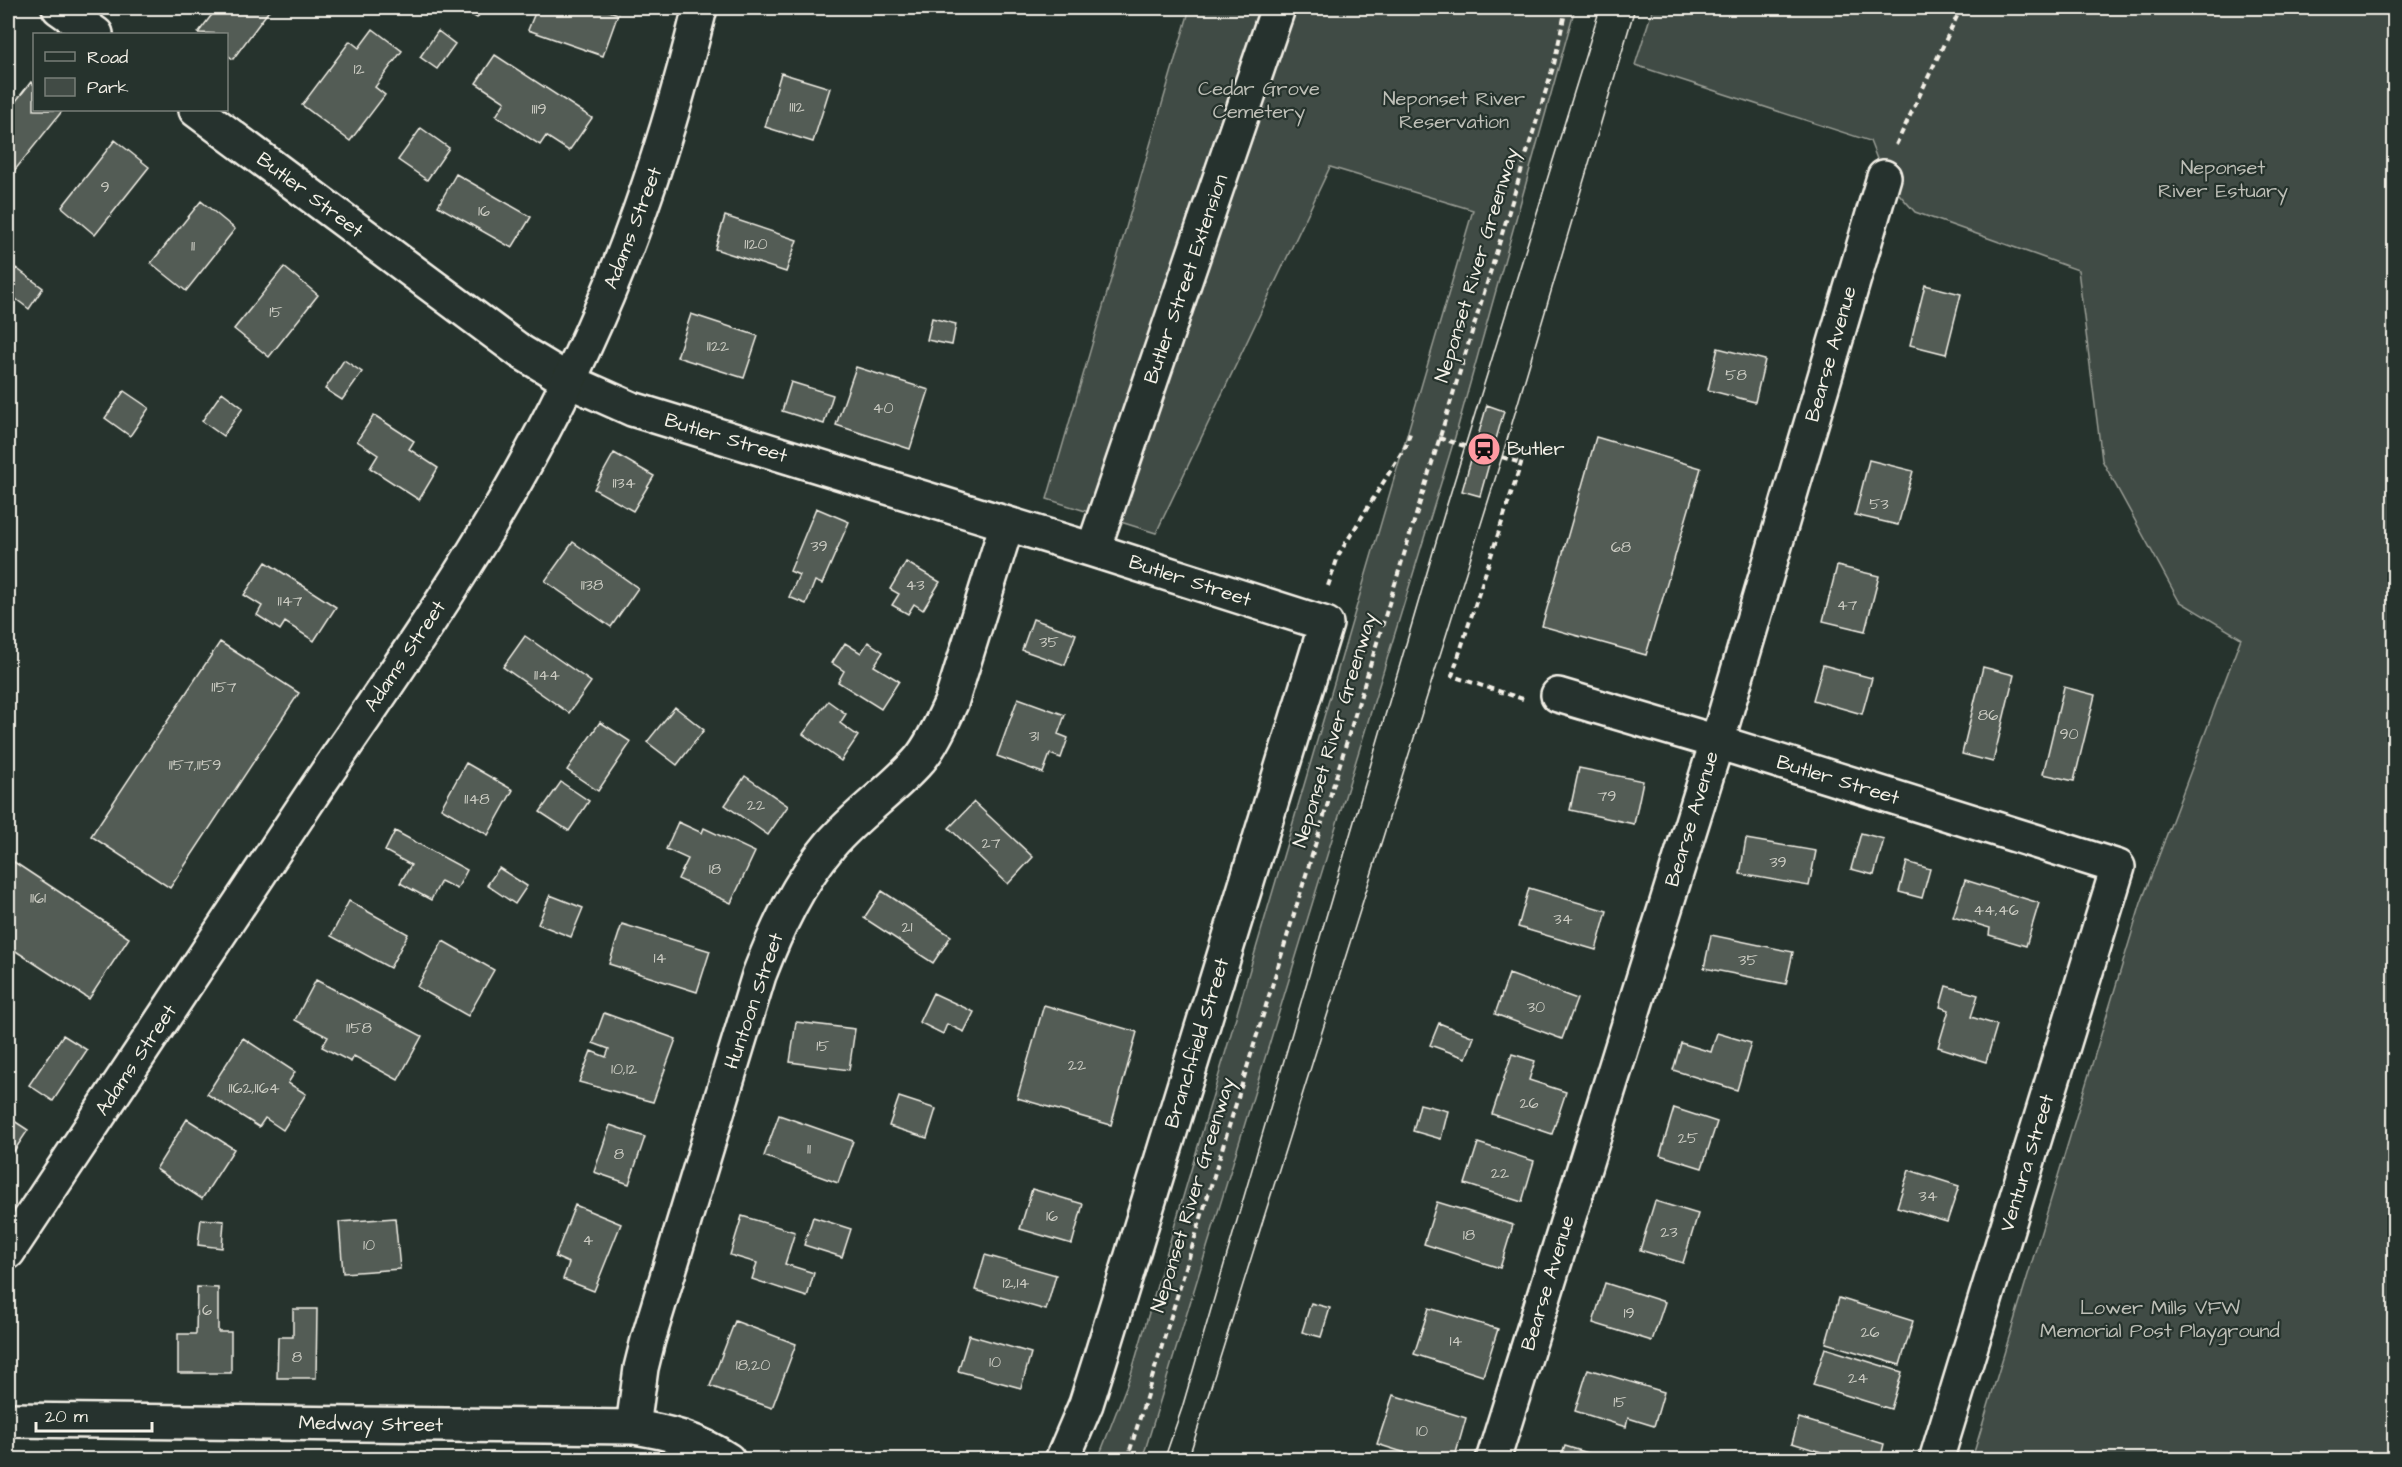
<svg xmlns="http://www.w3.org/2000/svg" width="2402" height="1467" font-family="'Architects Daughter',sans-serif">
	<rect width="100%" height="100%" fill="#26332d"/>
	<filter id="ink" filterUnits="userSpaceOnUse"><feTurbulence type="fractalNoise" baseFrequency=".0167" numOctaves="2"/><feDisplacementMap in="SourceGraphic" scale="12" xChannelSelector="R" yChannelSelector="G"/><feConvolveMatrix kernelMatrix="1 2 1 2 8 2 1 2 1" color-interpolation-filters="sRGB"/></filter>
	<g filter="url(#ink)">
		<!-- green -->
		<path fill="#414b45" stroke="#9a9e96" stroke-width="1.5" d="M1190,8H1575L1455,437L1146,1447L1142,1459H1098L1131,1374L1473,210L1330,167L1156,533L1047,499Z
			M1653,8H2394V1459H1972L2141,903L2241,638L2179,601L2102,460L2078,270L1915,212L1884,177L1870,141L1635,65Z"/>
		<!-- building -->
		<path fill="#525c55" stroke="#f4f1e8" stroke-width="1.5" d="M217,8H271L233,59L226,54V34L198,33Z
			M461,8H484L477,18Z
			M537,8H601L618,14L603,56L528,30Z
			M922,8H962V13L922,9Z
			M373,29L402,51L375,87L385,95L350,141L302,105L350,41L359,48Z
			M438,31L455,44L437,69L420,57Z
			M495,55L592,118L569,151L546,136L540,145L496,116L505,102L476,83Z
			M781,73L830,88L813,142L765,127Z
			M31,82L34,85V110H63L15,170L8,163V111Z
			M421,128L449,148L427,180L398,160Z
			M115,140L149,167L95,235L62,207Z
			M456,174L531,217L512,248L438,206Z
			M201,201L235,229L186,291L151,263Z
			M725,216L797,240L786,272L715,249Z
			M284,267L318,295L269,357L234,329Z
			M16,268L43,288L29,309L8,293V280Z
			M1925,285L1961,294L1946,354L1910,345Z
			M691,314L758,336L744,378L677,357Z
			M932,318L956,324L952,345L927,340Z
			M1718,348L1765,360L1755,402L1708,390Z
			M344,360L362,372L342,400L325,389Z
			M856,367L929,390L910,449L836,425Z
			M791,382L833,395L824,424L782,411Z
			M124,391L149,408L130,436L105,418Z
			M222,392L243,408L223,436L202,421Z
			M1487,405L1504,411L1480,496L1462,491Z
			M374,415L414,441L409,449L438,468L419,500L370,468L378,455L357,441Z
			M1596,437L1701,468L1646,655L1542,626Z
			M614,453L654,476L633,511L594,489Z
			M1869,460L1913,471L1898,525L1855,515Z
			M816,508L849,522L822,584L815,581L806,604L789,597L799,575L790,571Z
			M573,542L638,588L611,627L545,581Z
			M266,562L336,607L314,641L285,622L280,630L257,615L262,606L244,595Z
			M906,562L940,582L923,610L914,604L908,614L892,605L899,594L890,589Z
			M1837,566L1879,576L1865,631L1823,621Z
			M1033,619L1076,634L1065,665L1022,650Z
			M525,636L591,682L569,713L503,667Z
			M220,642L299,693L170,888L91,836Z
			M868,642L883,652L874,666L899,681L881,709L838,682L844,671L832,663L845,643L861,653Z
			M1823,665L1872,678L1862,714L1813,700Z
			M1983,667L2014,675L1993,762L1962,754Z
			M2064,687L2095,695L2074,781L2043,774Z
			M1018,698L1065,715L1058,734L1068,738L1061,758L1050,754L1043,773L997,756Z
			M828,701L846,714L840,723L858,736L841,761L803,734Z
			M675,707L704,730L677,765L647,742Z
			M600,722L631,742L598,791L567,770Z
			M466,763L513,790L488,835L441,808Z
			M1579,768L1643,781L1634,824L1570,810Z
			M745,776L788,806L768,835L725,805Z
			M561,782L589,801L569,831L540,812Z
			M974,802L1033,857L1008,884L949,828Z
			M678,822L702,833L704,828L755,852L731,903L678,879L688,859L666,849Z
			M395,831L467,870L457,889L441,881L431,900L400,883L411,865L385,851Z
			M1861,833L1884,839L1874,875L1851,869Z
			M1746,839L1816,851L1809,886L1740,874Z
			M8,858L129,938L89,999L8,946Z
			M1907,862L1930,869L1922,898L1899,892Z
			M499,868L527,886L515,904L487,885Z
			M1965,880L2039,903L2026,946L1989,935L1990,928L1953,917Z
			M1529,888L1607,911L1596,950L1518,927Z
			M882,891L951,936L933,963L864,918Z
			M550,895L583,908L571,937L538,924Z
			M349,901L408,934L390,968L331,936Z
			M622,924L710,951L697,992L609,964Z
			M1711,935L1793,952L1786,984L1704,968Z
			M443,941L494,970L468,1016L417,987Z
			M1509,974L1577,999L1562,1039L1495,1014Z
			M316,980L422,1036L398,1080L354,1056L351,1062L322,1047L328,1037L295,1020Z
			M1946,986L1978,995L1971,1017L1997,1025L1986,1062L1938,1047L1949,1010L1940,1007Z
			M933,993L974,1012L964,1032L947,1024L943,1034L919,1022Z
			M1044,1005L1137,1032L1111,1125L1017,1098Z
			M604,1013L676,1039L653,1102L579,1082L591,1051L606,1057L609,1049L593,1043Z
			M796,1022L855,1029L849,1070L790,1062Z
			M1439,1023L1474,1037L1466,1058L1430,1045Z
			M1717,1033L1751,1043L1737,1090L1673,1070L1681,1043L1711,1052Z
			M63,1035L87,1050L53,1101L29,1085Z
			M243,1038L295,1072L288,1083L306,1094L283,1130L265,1118L259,1127L207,1094Z
			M1512,1054L1535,1061L1529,1080L1566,1092L1552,1134L1492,1114Z
			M899,1097L936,1109L927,1138L889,1126Z
			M1420,1104L1448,1111L1441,1139L1413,1131Z
			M1674,1108L1717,1122L1702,1168L1660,1155Z
			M779,1115L853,1141L838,1183L764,1156Z
			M8,1117L28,1130L8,1160Z
			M187,1119L234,1149L202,1199L156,1169Z
			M610,1125L645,1137L629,1184L594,1172Z
			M1478,1143L1534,1161L1522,1202L1465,1184Z
			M1909,1170L1959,1186L1947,1222L1897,1207Z
			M1032,1189L1083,1204L1072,1244L1020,1229Z
			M1655,1201L1698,1214L1683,1263L1640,1250Z
			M1437,1202L1513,1225L1500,1268L1424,1244Z
			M575,1205L621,1224L594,1291L563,1279L569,1263L555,1257Z
			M742,1216L795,1232L785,1264L814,1273L807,1297L752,1279L757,1263L730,1255Z
			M813,1217L851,1229L842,1257L804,1245Z
			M395,1218L400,1269L343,1273L339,1222Z
			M201,1219L224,1221L222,1248L198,1245Z
			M985,1255L1056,1275L1046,1310L975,1290Z
			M1605,1283L1665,1302L1652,1341L1593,1323Z
			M197,1287L218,1288V1332H231V1373H178V1334H196Z
			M1839,1298L1913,1321L1900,1365L1826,1343Z
			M1311,1303L1330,1308L1321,1337L1302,1332Z
			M1429,1308L1498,1329L1483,1376L1414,1354Z
			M293,1309H317L316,1378H277L278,1337H293Z
			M735,1321L796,1344L772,1408L710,1386Z
			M969,1335L1031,1353L1021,1388L958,1371Z
			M1825,1348L1902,1372L1891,1409L1813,1385Z
			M1588,1369L1664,1392L1654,1426L1628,1418L1626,1427L1575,1411Z
			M1393,1395L1466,1418L1454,1460H1428L1377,1444Z
			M1799,1418L1884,1444L1880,1460H1818L1821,1452L1792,1443Z
			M1565,1446L1611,1460H1560Z"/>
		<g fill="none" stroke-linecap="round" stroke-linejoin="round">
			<defs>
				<path id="minor" d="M59,8L96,34
					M196,110L521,352L569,381L632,409L1093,550L1326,624L1099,1363L1086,1404L1062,1460
					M1093,550L1278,8
					M1558,695L1717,742L2118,867L1936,1460
					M8,1420L633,1427C668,1432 698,1440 728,1460
					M633,1427L641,1368L648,1340L759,975C777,928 798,883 831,844C858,813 893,790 920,759C933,743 942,722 951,703L1007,524
					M1493,1460L1717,742L1884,177"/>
				<path id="major" d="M8,1252C109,1100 210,948 311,796C386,685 465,575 529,457C609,312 661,168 700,8"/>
			</defs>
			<!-- minor casing -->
			<use href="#minor" stroke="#f4f1e8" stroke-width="38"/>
			<!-- major casing -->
			<use href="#major" stroke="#f4f1e8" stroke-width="38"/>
			<!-- path -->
			<path stroke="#f4f1e8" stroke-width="4" stroke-dasharray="6 4.5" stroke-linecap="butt" d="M1896,145L1961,8
				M1439,438L1474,449
				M1492,454L1521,463
				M1328,586L1339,554L1407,444L1410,433
				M1523,699L1452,676L1526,448
				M1127,1460L1554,64L1566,8"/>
			<!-- minor -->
			<use href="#minor" stroke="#26332d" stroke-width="33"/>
			<!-- major -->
			<use href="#major" stroke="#26332d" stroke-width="33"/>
			<!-- tram -->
			<path stroke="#f4f1e8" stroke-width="1.5" d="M1164,1460L1182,1408L1445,511L1600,8
				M1188,1460L1502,457L1635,8"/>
		</g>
	</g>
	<!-- icons -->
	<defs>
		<symbol id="station-disc" viewBox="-11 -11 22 22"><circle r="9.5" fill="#ff9aa2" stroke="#26332d"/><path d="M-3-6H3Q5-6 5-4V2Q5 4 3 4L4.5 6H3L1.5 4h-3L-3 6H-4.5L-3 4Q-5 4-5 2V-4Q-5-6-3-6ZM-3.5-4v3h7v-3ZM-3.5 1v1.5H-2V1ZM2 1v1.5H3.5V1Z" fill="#111"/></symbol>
	</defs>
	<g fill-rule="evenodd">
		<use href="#station-disc" x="1465" y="430" width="38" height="38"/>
	</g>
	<g text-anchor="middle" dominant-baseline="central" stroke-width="4.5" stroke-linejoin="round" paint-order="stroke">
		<!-- number labels -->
		<g font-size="16" fill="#ccccc3">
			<text x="359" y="69">12</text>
			<text x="797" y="107">1112</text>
			<text x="539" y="109">1119</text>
			<text x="105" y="187">9</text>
			<text x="484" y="211">16</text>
			<text x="756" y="244">1120</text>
			<text x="193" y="246">11</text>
			<text x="276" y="312">15</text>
			<text x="718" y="346">1122</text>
			<text x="1736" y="375">58</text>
			<text x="883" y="408">40</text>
			<text x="624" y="483">1134</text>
			<text x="1879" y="504">53</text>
			<text x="819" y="546">39</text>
			<text x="1621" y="547">68</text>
			<text x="592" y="585">1138</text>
			<text x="915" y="585">43</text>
			<text x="290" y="601">1147</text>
			<text x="1847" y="605">47</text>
			<text x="1049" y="642">35</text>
			<text x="547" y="675">1144</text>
			<text x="224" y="687">1157</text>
			<text x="1988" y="715">86</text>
			<text x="2069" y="734">90</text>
			<text x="1034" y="736">31</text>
			<text x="195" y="765">1157,1159</text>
			<text x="1607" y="796">79</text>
			<text x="477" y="799">1148</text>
			<text x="756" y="805">22</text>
			<text x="991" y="843">27</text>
			<text x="1778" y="862">39</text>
			<text x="715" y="869">18</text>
			<text x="38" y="898">1161</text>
			<text x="1996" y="910">44,46</text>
			<text x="1563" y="919">34</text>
			<text x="907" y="927">21</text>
			<text x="660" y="958">14</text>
			<text x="1748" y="960">35</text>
			<text x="1536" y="1007">30</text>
			<text x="359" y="1028">1158</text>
			<text x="823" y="1046">15</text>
			<text x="1077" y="1065">22</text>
			<text x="624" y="1069">10,12</text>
			<text x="254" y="1088">1162,1164</text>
			<text x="1529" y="1103">26</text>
			<text x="1688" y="1138">25</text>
			<text x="809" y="1149">11</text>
			<text x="619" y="1154">8</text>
			<text x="1500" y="1173">22</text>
			<text x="1928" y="1196">34</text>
			<text x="1052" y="1216">16</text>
			<text x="1669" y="1232">23</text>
			<text x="1469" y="1235">18</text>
			<text x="588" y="1240">4</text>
			<text x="369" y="1245">10</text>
			<text x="1016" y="1283">12,14</text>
			<text x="207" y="1310">6</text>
			<text x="1629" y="1313">19</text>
			<text x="1870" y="1332">26</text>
			<text x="1456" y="1341">14</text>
			<text x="297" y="1357">8</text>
			<text x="995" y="1362">10</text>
			<text x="753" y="1365">18,20</text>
			<text x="1858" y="1378">24</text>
			<text x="1620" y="1402">15</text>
			<text x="1422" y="1431">10</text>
		</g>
		<!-- park labels -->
		<g font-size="20" fill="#bebfb7" stroke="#26332d">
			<text x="1259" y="89">Cedar Grove<tspan x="1259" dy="23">Cemetery</tspan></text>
			<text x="1454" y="99">Neponset River<tspan x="1454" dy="23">Reservation</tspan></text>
			<text x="2223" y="168">Neponset<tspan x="2223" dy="23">River Estuary</tspan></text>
			<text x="2160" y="1308">Lower Mills VFW<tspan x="2160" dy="23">Memorial Post Playground</tspan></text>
		</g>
		<!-- street labels -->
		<g font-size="20" fill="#f4f1e8" stroke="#26332d">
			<text transform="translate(310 195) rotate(37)">Butler Street</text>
			<text transform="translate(633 228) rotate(-69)">Adams Street</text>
			<text transform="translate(1477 265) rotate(-73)">Neponset River Greenway</text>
			<text transform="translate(1186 279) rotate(-71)">Butler Street Extension</text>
			<text transform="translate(1831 354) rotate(-74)">Bearse Avenue</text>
			<text transform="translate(726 438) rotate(17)">Butler Street</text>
			<text transform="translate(1190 581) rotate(18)">Butler Street</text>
			<text transform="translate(405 656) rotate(-56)">Adams Street</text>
			<text transform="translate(1335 730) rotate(-73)">Neponset River Greenway</text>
			<text transform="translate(1838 780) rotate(17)">Butler Street</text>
			<text transform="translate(1692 819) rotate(-73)">Bearse Avenue</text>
			<text transform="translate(754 1001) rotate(-71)">Huntoon Street</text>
			<text transform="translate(1197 1043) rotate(-73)">Branchfield Street</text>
			<text transform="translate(136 1060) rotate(-56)">Adams Street</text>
			<text transform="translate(2027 1163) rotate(-73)">Ventura Street</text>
			<text transform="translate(1193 1195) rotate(-73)">Neponset River Greenway</text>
			<text transform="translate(1548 1283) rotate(-73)">Bearse Avenue</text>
			<text transform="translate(371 1424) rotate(1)">Medway Street</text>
		</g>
		<!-- poi labels -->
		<g font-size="20" fill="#f4f1e8" stroke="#26332d" text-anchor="start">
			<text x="1507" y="449">Butler</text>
		</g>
	</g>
	<!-- margin -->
	<rect width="2402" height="1467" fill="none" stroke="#26332d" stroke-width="30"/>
	<rect x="15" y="15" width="2372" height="1437" fill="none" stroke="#f4f1e8" stroke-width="2" filter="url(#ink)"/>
	<!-- legend -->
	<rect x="33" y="33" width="195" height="78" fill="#26332d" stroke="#787f78" stroke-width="1.5"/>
	<rect x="45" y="52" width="30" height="9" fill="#26332d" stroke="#787f78" stroke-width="1.5"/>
	<text x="87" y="63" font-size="18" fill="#f4f1e8">Road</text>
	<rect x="45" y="78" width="30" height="18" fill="#414b45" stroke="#787f78" stroke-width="1.5"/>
	<text x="87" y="93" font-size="18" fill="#f4f1e8">Park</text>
	<!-- scale -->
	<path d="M36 1422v9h116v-9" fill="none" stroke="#f4f1e8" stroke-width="3"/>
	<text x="45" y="1422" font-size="18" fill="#f4f1e8" stroke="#26332d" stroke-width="4.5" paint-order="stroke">20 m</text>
</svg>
